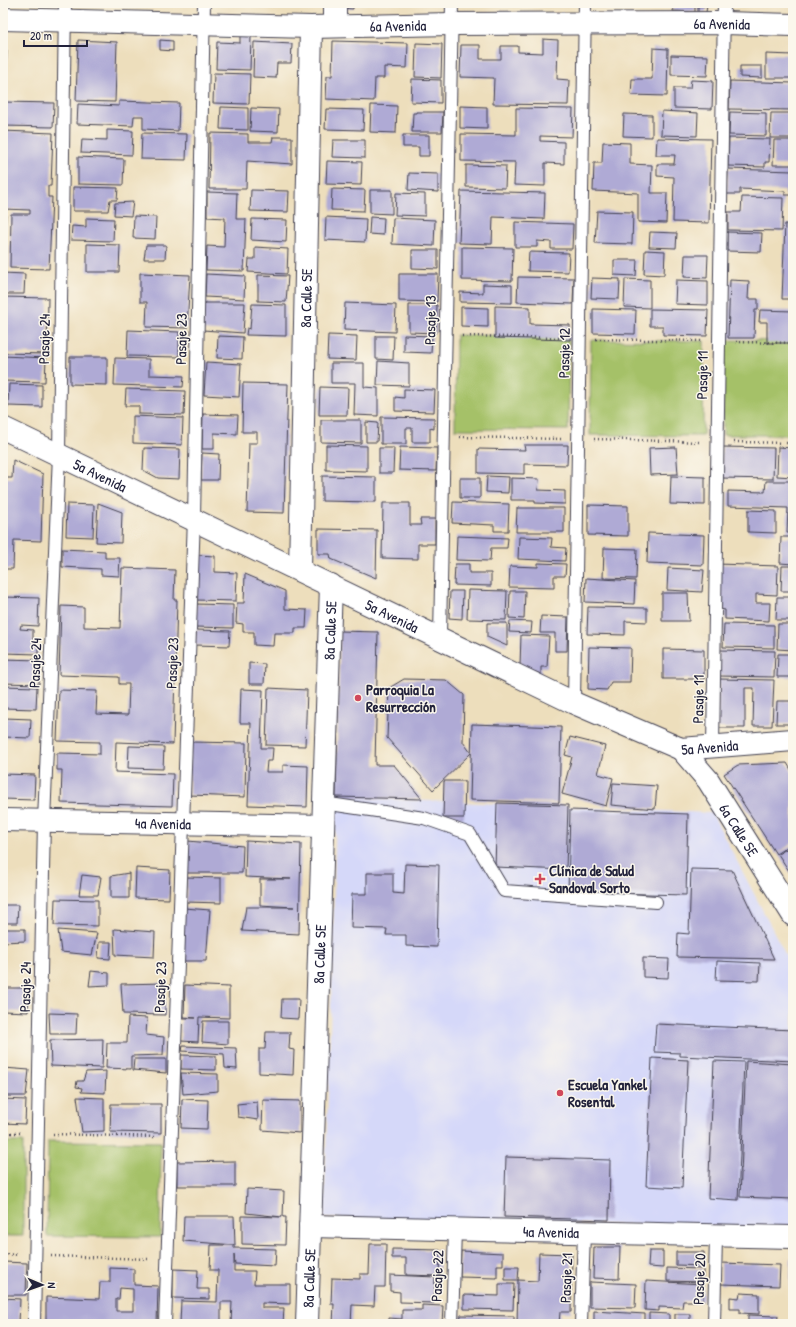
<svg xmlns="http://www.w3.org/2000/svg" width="796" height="1327" font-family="'Patrick Hand',sans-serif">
	<rect width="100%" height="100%" fill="#fbf7ec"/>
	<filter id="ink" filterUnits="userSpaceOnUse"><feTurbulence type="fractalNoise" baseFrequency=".025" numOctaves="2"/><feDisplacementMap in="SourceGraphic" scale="8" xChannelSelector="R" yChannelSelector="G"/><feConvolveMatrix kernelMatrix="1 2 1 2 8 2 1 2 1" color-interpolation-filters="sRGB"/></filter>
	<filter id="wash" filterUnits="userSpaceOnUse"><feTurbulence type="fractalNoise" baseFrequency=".012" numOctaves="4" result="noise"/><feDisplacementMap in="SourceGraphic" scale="16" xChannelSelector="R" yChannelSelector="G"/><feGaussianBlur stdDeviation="0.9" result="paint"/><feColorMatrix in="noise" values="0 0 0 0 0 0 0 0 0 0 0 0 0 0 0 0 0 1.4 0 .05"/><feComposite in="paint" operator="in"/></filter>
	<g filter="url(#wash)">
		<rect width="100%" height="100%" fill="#eddebc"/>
		<!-- built -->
		<path fill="#d5d8f9" d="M336,797L712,813L793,969V1228L324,1218L333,945Z"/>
		<!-- green -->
		<path fill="#a5c167" stroke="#647251" d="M456,335L569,336L568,430L455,429Z
			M591,340L704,341L703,436L590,435Z
			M724,340L793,341V435H723Z
			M48,1141L161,1142L160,1237L47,1236Z
			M3,1142H23V1236H3Z"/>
		<g id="blocks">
			<!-- building -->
			<path fill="#afaad5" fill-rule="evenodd" d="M340,3H353V9L340,8Z
				M674,3H695V12L673,11Z
				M698,6H707L706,12H698Z
				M240,35L251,36L250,70L216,69L217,42L240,43Z
				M543,39L558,40L557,79L569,80L568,105L493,104L494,78L460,77L461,45H480V59H501V46H518V52L543,53Z
				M78,40L117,42L115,102L76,101Z
				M160,40L173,41V51L160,50Z
				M333,41L408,43L407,68L384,67V78H375L374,101L326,99L327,76H332Z
				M254,42L292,44L291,63H277L276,78L253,77Z
				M416,43L442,44L441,78L415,77Z
				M653,48L668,49L667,96L631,95L632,79H652Z
				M3,50H7L5,93H3Z
				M766,54L793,55V78H766Z
				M671,55L708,56L707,76L671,75Z
				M740,66H762V78L740,77Z
				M214,73L250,74L249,104L213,103Z
				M412,79L441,80V103L411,102Z
				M691,80L713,81L712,109L674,108V88H690Z
				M730,81L793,83V110L729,109Z
				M119,101L179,103L178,131L143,129V116H134L133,126L77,124L78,104L119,106Z
				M3,102L54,103L53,127L3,126Z
				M371,105L397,106L396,133L370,132Z
				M460,106L487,107V129L460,128Z
				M221,107L248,108V130L220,129Z
				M251,108L279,109L278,132L250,131Z
				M516,108L573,109L572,137L540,136V141L564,142V164L545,163V186L514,185L515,162L461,161V134L516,135Z
				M326,109L364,110L363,130L325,129Z
				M662,111L698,113L697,136L661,135Z
				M416,112H443L442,132H412L413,113H416Z
				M730,112L766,113V136L729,135Z
				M771,113H793V138H770Z
				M624,114L652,115V137L623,136Z
				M107,130L133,131L132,155L81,153L82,139L107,140Z
				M3,131L53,133L51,186H48V197H52L49,269L10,268L11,214H30V210L3,209Z
				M142,133L187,134L186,160L141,159Z
				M210,133L248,134V142H272L273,137H292V164L247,161L246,189H209Z
				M403,135H429V156H419V147H403Z
				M657,138L711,139L709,223L673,222L674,177L657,176V164H674L675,155H656Z
				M729,138L770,139L769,162H765V167L728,166Z
				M333,140H365V158L332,157Z
				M774,140H793V165H773Z
				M603,142L630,143V164L652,165L651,193H667L666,223L638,222V193L593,191L594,163H602Z
				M78,157L124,159L123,185L78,184Z
				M327,161L362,162L361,185L326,184Z
				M466,165L506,166L505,188L466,187Z
				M728,169L793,171V195H785V191L740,189V194H727Z
				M409,173L438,174V192L408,190Z
				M73,187L118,188L117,200H110L108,211H73Z
				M332,189L365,190L364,211L331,210Z
				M251,190L289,191L288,212L250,211Z
				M370,190H392V214L370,213Z
				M461,191L545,193L544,219L493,217L492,244L459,243Z
				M207,192L237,193L236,219H246L244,271L206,270L207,246L224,247L225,218L207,217Z
				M396,193L425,194V216L395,215Z
				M742,197L783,198L782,231L728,230V212H741Z
				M133,202L131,216L114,215L115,203Z
				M597,211L633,212L632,244L595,243Z
				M3,212L6,213L5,238H3Z
				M134,216L156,217L155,239L133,238Z
				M326,217L366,219L365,242L325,240Z
				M370,217L384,218L383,235L369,234Z
				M86,218L114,219L113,241L71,240L72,226L86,227Z
				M393,218L435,220L434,246L392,244Z
				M252,219L287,220L286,242L251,240Z
				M515,222L573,224L572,249H551V242L537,241V247H515Z
				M785,224H793V299H782Z
				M650,232L677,233L676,248L649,247Z
				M727,232L762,233L761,252L727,251Z
				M3,241H6L5,266H3Z
				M87,244L120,245L119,272H87Z
				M146,245H166L165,259H144Z
				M255,247L288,249L287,274L248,272L249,259H255Z
				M462,247L513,248L512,281L462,280Z
				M412,250H438V269L412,268Z
				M645,250L665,251L664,275L644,274Z
				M529,252L569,253L568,272L528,271Z
				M685,255H708L707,278L684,277Z
				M614,260H637L636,276L614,275Z
				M3,273L25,274L24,294H3Z
				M140,273L190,275L187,328L146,327L147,302H140Z
				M206,274L245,276L244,299L205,297Z
				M399,274H438L437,302L399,301Z
				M258,275L288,276L286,302L258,301Z
				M518,277L574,278L573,304L517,302Z
				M592,278L620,279L619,299L591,298Z
				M625,279L650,280V308L624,307Z
				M676,280L708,281V305L675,304Z
				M730,280L749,281L748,299H758V310H755L754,338H728Z
				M483,284L512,285V303L460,302V292L483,293Z
				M3,297L48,298L47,354L3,353Z
				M204,303H245L243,333L203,330Z
				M345,303L396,305L395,332L344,330Z
				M252,304L286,305V336L246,335L247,328L250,329Z
				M409,305H437L436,333L409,332Z
				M495,306L530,307V324L570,325V340L495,338Z
				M461,307L488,308V327L461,326Z
				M593,309L636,310L635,334L593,333Z
				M650,309L708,310L707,336L663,335V326H650Z
				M760,310L793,311V343H767V322H759Z
				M128,330L179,332V357L127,356Z
				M328,335L357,336L356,360L327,359Z
				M404,335L432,336L431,353L404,352Z
				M218,336L243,337L242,359L217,358Z
				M376,336H394L393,360L376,359Z
				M3,356L46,358L45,382L3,381Z
				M70,357H107V385L70,384Z
				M115,358L149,359V375L184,376L183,387L114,385Z
				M378,361L409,363V386L377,385Z
				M206,362L241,364L239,397L204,395Z
				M331,363H364V387L378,388V416L354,415L355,383H331Z
				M243,383L288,384L284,513L247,512L249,443H257V432H242Z
				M9,384L42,385V407L8,406Z
				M320,387L348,388L347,415H319Z
				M126,389L185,391L184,415L139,414V406H125Z
				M404,389L435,390L434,412L395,411V397L404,398Z
				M203,414L238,415L237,434L214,433V449H202Z
				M133,416L183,418L182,445L133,443Z
				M381,417L434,418V429L430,428V442H412V428H406V444H381Z
				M321,420H361V443L321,442Z
				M366,422L378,423L377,442H366Z
				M326,445L367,446V471L326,470Z
				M524,445H568L567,465L524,464V474L478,473V449L525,450Z
				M400,447L437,448L436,471L399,470Z
				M676,447L678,474L650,475L649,448Z
				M722,447L774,448L773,479L721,478Z
				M778,447L793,448V477L777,476Z
				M144,448L180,449L179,479L158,478L143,470Z
				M379,448H394L393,473H379Z
				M202,453L219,454L218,480H201Z
				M13,460L43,474L41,541L14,540L13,569H3V478H12Z
				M322,476L376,477V502L322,501Z
				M487,476L509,477L508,493L486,492Z
				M671,476L705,477V505L670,504Z
				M460,478H480V498H460Z
				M511,478L539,479L538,490L565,491V504L535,503V500H511Z
				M766,481H793V533H787L788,508L728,506V491L765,492Z
				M453,502L509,504L508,531H494V525L452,523Z
				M98,503L122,512L121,543L96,542Z
				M383,503H410V525H421L420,519H435V544H418V559L382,558Z
				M67,504L94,505L93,537L66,536Z
				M588,505L628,506V536L588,535Z
				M517,508H564V532H516Z
				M748,510L776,511V533L748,532Z
				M318,529L377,530L376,578L331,559L330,554H318Z
				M648,533L704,535L703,565L647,563Z
				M457,536L508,538L507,548H491L490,561L456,560Z
				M519,537L552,538L551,547L566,548L565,561L518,559Z
				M781,537H793V564L780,563Z
				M604,548L637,549L636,579L603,578Z
				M62,549L105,551V558H120L119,576L101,575V569L62,567Z
				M197,555L215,556V572L237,573L236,601L196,600Z
				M538,563L566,564L565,576H554V588L509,587L510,566L538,567Z
				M455,564H469V573H491V586L454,585Z
				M717,564L778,566L777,595L756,594V603H770L769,621L725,619V610L720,609Z
				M782,566H793V591H781Z
				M122,568L175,570L174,600H177L173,744L116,742L115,772L173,774L172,806L61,803L62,770H57V753L100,754V742L57,741L59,690L97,691L96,714L128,715L129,684H119V677L59,675L61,606L84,607V627L120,628Z
				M668,568L704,570L702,592L667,590Z
				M245,574L285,591V609L307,610L306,628H295V633H274L273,646L254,645V632H243V624L236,623L237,603H244Z
				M586,578L635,581L634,604L585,602Z
				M468,590L507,591L506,620L467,619Z
				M450,591H463L462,619L449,618Z
				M510,591H525L524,619L509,618Z
				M662,593H688L689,621H662Z
				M3,597L39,598L38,626L21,625L20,629L33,630V642H38V654L3,653Z
				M777,597H793V620H776Z
				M196,604L233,605V628L196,627Z
				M588,607L647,608V622L625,621V635L587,634Z
				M541,616L568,617L567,651H555V633H540Z
				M510,621L532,622L531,633L509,632Z
				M487,623H507V646L487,637Z
				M724,624L774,625V648L723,647Z
				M778,624H793V650L777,649Z
				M196,630L230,631L229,646L195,645Z
				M340,631L378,632L375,765H394L422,799L336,797Z
				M521,635L549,636L547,667H541V674L520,666Z
				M589,647L631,648L630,682H611L607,690L588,689Z
				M663,649L704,650V679H663Z
				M719,650L775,651L774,677L718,676Z
				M778,654H793V677H777Z
				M3,659L40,660L39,684L3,683Z
				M249,663L265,664L264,684H249Z
				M404,679L446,680L464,695L463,742L471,753L433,790L387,738L389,688Z
				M719,679L774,680L772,726H753L754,688H745V728H717Z
				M3,686L37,687L36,709L3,708Z
				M268,688L307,690L305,746L266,745Z
				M241,689L263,690L261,748H273L272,761H267L266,772H283V765L308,766L307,807L248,805L251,723H240Z
				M777,701H793V724H776Z
				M5,718L31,719L30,738L3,737Z
				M472,724L561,727L559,803L470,800Z
				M570,737L605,746L598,774L613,778L606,806L562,794L572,757L565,755Z
				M190,742L246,743L245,797L189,795Z
				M129,746L164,747L163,769L128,768Z
				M787,763L793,773V843L776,854L724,774L738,765Z
				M3,774L35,775L34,800L3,799Z
				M444,781H465L464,818H443Z
				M613,783L657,786L655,809L611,805Z
				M497,803L568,805L566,870L495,867Z
				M570,810L688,814L686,895L568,892Z
				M188,841L243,846L242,873H187Z
				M246,841L301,844L299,934L242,931L246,907H294L260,905V879H291L245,877Z
				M793,845V873L791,874L778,854Z
				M405,864L439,865L437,947L406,946V935H386L387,929L351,928L352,894H367V873H393V893L404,894Z
				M136,868L170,870L169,899L135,898Z
				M691,869L732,870L774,959L677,957L678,933L689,934Z
				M129,873V898H111V876Z
				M82,875L101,877L98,895H79Z
				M187,877L221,878V903L186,902Z
				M55,899L98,900V926L54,925Z
				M3,905H18L17,923H3Z
				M184,908L210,910L206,961H182Z
				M3,929H25V941L3,942Z
				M114,929L155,932L154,957L115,955Z
				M58,930L97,933L92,955L61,952Z
				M99,942H111L110,959L98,958Z
				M643,958L669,959L668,978L643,977Z
				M717,961L760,963L759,981L716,980Z
				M91,971L109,973V985L89,986Z
				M165,983V1015L123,1014L121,984Z
				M185,985L229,987V1018L199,1017L198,1042L181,1041V1018H196L184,1017Z
				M3,988H29L28,1012L3,1011Z
				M282,999H299L298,1019L281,1018Z
				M49,1013L77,1014L76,1034H50Z
				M128,1017L147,1018L146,1035L164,1037L163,1055L131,1056V1069L106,1068L107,1043H127Z
				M203,1021H228V1044L202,1042Z
				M656,1024L793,1030V1061L680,1056V1053L654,1052Z
				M266,1032H290L289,1049L294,1050L293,1075L259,1073V1049H265Z
				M103,1039L102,1068L51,1066L50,1040Z
				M183,1046L236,1048L237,1069L225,1068L224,1054L182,1051Z
				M181,1055L216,1056V1070L181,1069Z
				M652,1058L688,1060L682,1188L646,1186Z
				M134,1059H166V1073L133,1070Z
				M714,1061L744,1062L738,1200L708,1198Z
				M746,1061L793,1064V1199L740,1197Z
				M4,1068L29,1070L26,1096H3Z
				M106,1071L105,1093L81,1092L82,1088L76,1087L77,1081H83L86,1072Z
				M181,1073L218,1074V1091L183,1094Z
				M77,1097L104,1098V1131L82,1132Z
				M3,1099L26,1100L25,1124L3,1123Z
				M182,1099L208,1100L207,1129L181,1128Z
				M263,1100L300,1101V1133L262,1130Z
				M257,1102L258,1120L238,1117L237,1104Z
				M111,1104H161V1133L110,1132Z
				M506,1157L610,1160L609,1220L504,1217Z
				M235,1161V1186H177V1162Z
				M247,1189L284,1191L283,1217H286L285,1245L242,1244V1216L282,1217L246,1213Z
				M184,1216H234L235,1245L183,1241Z
				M370,1244H386L385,1287H375L374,1306L352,1305L351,1324H333L334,1304H331L332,1278L360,1279V1274H369Z
				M211,1245H234V1248L276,1249L275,1266L235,1264L234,1254V1271H255L254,1284H290V1304L262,1303V1308H284L283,1324H231L232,1302H221V1324H180L181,1301L217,1302L218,1270H210Z
				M594,1247H620L619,1279L593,1278Z
				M392,1249L440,1250L439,1276L406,1275V1258H392Z
				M461,1251L503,1253V1265H497V1278L460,1277Z
				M649,1251H663V1268L648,1267Z
				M676,1252H704V1266L676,1265Z
				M539,1253L572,1254L571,1312H560L559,1324H517L518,1280L538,1281Z
				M791,1258H793V1287H790Z
				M3,1262L27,1263L26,1295H3Z
				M721,1263L780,1265L779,1286L721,1284Z
				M505,1267H519L518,1280H505Z
				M110,1268L134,1269V1285L158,1286L157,1324L46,1321V1297L99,1299L100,1282H110ZM120,1288L133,1289V1311H116V1299H119Z
				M667,1268L703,1269V1282L667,1281Z
				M173,1269L198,1270L197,1289H209V1299L173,1298Z
				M390,1275L435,1277L434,1303L400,1302V1292L390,1291Z
				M646,1281L703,1284V1301H683L682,1308L659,1307V1311L645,1310Z
				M590,1282L636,1284L635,1308L590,1307Z
				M499,1284H514L513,1310L464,1309V1295L499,1296Z
				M740,1293L759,1294V1314L740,1313V1309H730V1297L739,1298Z
				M3,1298L20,1299L19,1324L3,1323Z
				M422,1305L443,1306L442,1324H389V1318L402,1319V1310H422Z
				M594,1311L645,1314V1324H594Z
				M649,1313L669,1314V1324H649Z
				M675,1314H690V1322L702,1324H675Z
				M461,1315L514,1316V1324H460Z
				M748,1315L778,1316L777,1324H748Z"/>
		</g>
	</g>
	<g filter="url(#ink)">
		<use href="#blocks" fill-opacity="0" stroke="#403e4e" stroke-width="1"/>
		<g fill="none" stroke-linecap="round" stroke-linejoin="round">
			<defs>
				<path id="service" d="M440,637L452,3
					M574,703L585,3
					M713,747L724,3
					M323,803L424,818L470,834L504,891L656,902
					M34,1324L44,821L59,454L65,3
					M165,1324L194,518L204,3
					M452,1324L455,1230
					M581,1324L584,1232
					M714,1324L716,1236"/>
				<g id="minor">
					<path d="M335,3V26"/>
					<path id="s1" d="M3,19L311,27L451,24L723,23L793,25"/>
					<path id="s2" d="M300,570L311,27"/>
					<path id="s3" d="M3,820L323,826"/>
					<path id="s4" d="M310,1226L793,1237"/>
					<path id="s5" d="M307,1324L331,585"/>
				</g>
				<g id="tertiary">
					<path id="s6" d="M3,428L574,703L681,749L793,740"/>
					<path id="s7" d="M681,749L708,780L793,915"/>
				</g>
			</defs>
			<!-- service casing -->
			<use href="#service" stroke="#403e4e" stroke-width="14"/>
			<!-- minor casing -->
			<use href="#minor" stroke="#403e4e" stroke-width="24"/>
			<!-- tertiary casing -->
			<use href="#tertiary" stroke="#403e4e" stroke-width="24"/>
			<!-- path -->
			<path stroke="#403e4e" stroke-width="2.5" stroke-dasharray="1 3" stroke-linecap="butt" d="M462,336L563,338
				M596,339L703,341
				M736,342L793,343
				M460,437L563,439
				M594,439L701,442
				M734,442L793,443
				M3,1133H22
				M53,1134L156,1137
				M3,1254L18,1255
				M51,1256L150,1259"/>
			<!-- service -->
			<use href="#service" stroke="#fff" stroke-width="12"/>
			<!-- minor -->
			<use href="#minor" stroke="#fff" stroke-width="22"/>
			<!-- tertiary -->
			<use href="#tertiary" stroke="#fff" stroke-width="22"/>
		</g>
	</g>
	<!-- markers -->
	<g fill="#d1495b" stroke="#fbf7ec" stroke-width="1.5">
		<circle cx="358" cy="698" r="4"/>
		<path d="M538 873h4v4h4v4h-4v4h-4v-4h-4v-4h4z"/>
		<circle cx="560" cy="1093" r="4"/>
	</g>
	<g text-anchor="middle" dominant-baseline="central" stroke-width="3" stroke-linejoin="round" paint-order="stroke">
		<!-- street labels -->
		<g font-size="15" fill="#22223b" stroke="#fbf7ec">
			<text stroke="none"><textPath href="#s1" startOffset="719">6a Avenida</textPath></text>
			<text stroke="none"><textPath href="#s1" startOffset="395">6a Avenida</textPath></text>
			<text stroke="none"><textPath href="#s2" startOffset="272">8a Calle SE</textPath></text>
			<text transform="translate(430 320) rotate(-89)">Pasaje 13</text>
			<text transform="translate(44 339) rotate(-89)">Pasaje 24</text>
			<text transform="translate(181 339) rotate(-89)">Pasaje 23</text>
			<text transform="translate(564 353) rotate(-89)">Pasaje 12</text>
			<text transform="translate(702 375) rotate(-89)">Pasaje 11</text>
			<text stroke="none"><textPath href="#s6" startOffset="108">5a Avenida</textPath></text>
			<text stroke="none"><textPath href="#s6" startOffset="432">5a Avenida</textPath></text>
			<text stroke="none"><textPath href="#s5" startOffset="694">8a Calle SE</textPath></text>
			<text transform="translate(35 663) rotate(-88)">Pasaje 24</text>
			<text transform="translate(172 663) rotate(-88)">Pasaje 23</text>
			<text transform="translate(698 699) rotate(-89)">Pasaje 11</text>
			<text stroke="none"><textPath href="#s6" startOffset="779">5a Avenida</textPath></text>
			<text stroke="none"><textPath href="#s3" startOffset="160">4a Avenida</textPath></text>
			<text stroke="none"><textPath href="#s7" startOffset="100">6a Calle SE</textPath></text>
			<text stroke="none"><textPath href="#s5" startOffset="370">8a Calle SE</textPath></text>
			<text transform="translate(25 987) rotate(-89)">Pasaje 24</text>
			<text transform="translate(160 987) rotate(-88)">Pasaje 23</text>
			<text stroke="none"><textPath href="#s4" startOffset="241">4a Avenida</textPath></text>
			<text transform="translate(437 1276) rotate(-88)">Pasaje 22</text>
			<text stroke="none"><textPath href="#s5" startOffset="46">8a Calle SE</textPath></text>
			<text transform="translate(566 1278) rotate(-88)">Pasaje 21</text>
			<text transform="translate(699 1279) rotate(-88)">Pasaje 20</text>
		</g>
		<!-- poi labels -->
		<g font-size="15" font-weight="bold" fill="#22223b" stroke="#fbf7ec" text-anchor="start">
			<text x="366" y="689">Parroquia La<tspan x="366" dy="17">Resurrección</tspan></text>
			<text x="549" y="870">Clínica de Salud<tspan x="549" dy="17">Sandoval Sorto</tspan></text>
			<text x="568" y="1084">Escuela Yankel<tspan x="568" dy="17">Rosental</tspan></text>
		</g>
	</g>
	<!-- margin -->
	<rect width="796" height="1327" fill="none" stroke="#fbf7ec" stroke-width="16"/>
	<!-- north arrow -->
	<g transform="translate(42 1285) rotate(92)" stroke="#fbf7ec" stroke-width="3" paint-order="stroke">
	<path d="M0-3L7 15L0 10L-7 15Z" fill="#22223b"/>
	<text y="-6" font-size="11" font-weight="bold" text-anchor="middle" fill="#22223b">N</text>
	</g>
	<!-- scale -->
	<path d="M24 40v6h63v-6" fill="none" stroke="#22223b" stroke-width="2"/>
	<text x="30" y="40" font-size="12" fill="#22223b" stroke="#fbf7ec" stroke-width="3" paint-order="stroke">20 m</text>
</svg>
